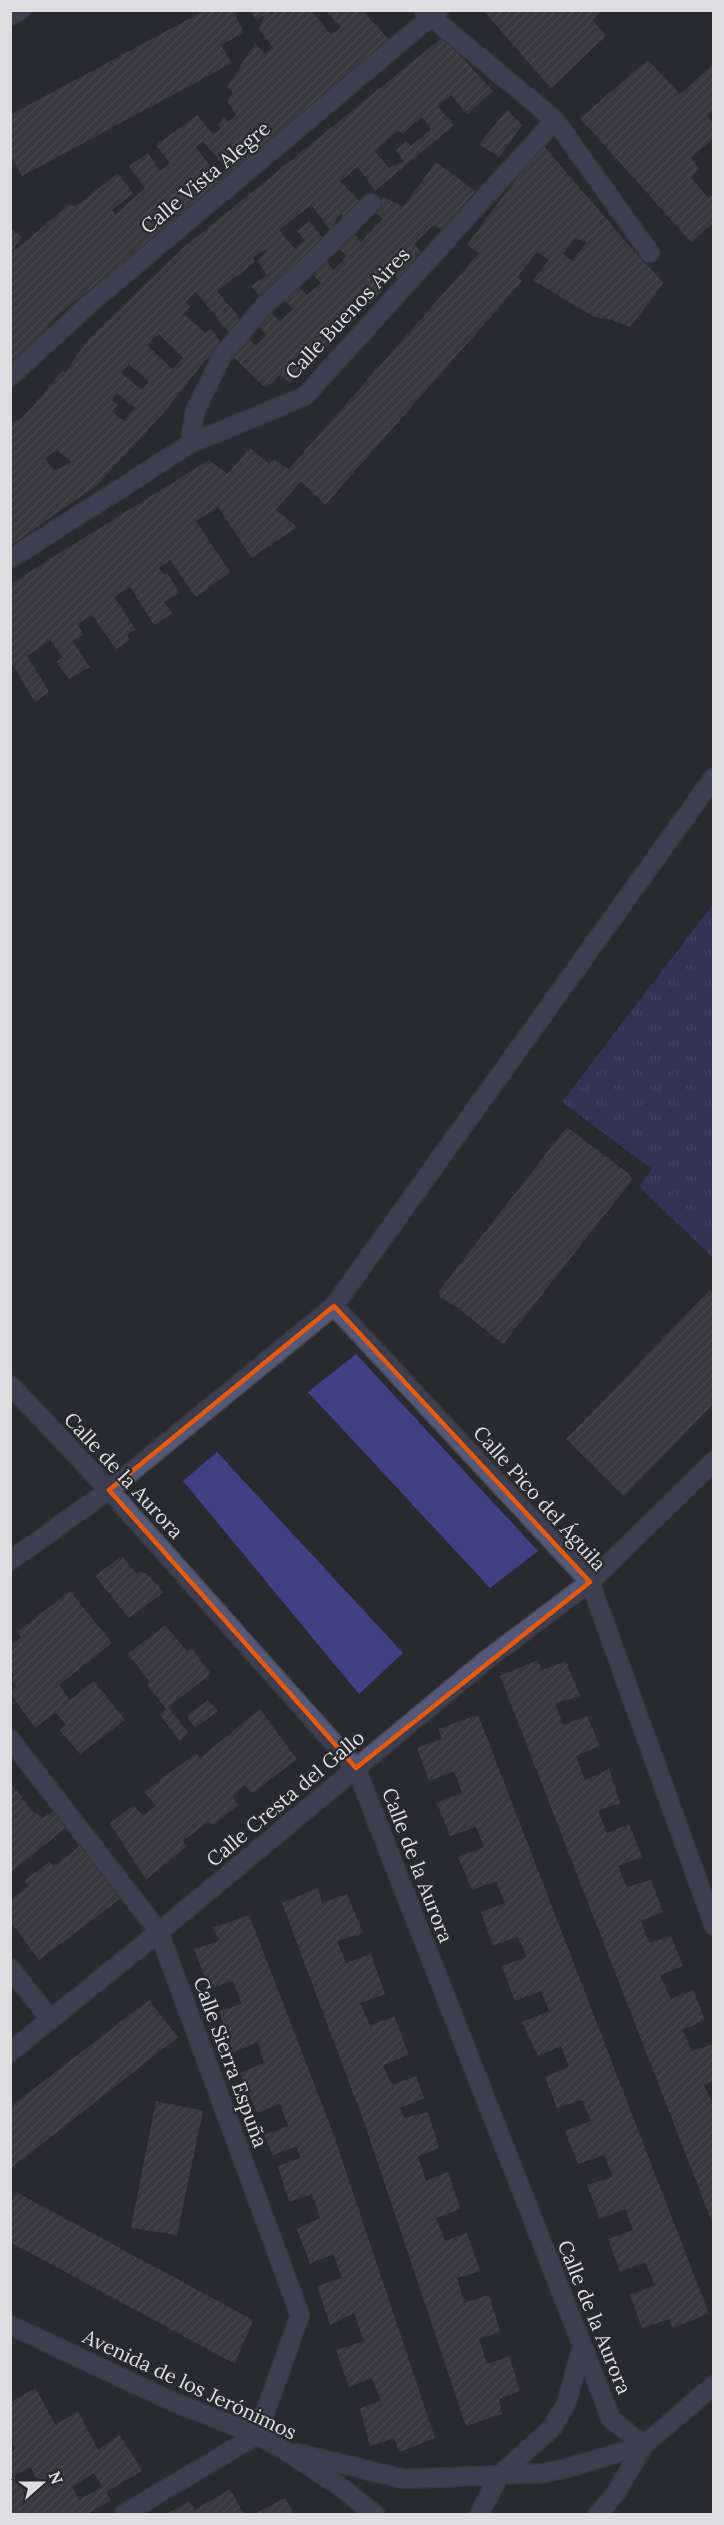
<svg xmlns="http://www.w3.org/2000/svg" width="724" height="2525" font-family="Lora,serif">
	<defs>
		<pattern id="park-tufts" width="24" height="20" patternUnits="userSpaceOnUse" patternTransform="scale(1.5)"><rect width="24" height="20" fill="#3f4184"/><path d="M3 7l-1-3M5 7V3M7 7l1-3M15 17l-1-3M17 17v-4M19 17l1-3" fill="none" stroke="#5a5c95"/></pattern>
		<pattern id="building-hatch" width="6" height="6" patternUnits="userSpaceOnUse" patternTransform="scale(1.5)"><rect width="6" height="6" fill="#4a4b50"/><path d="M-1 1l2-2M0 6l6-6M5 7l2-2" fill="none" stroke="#646469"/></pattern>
	</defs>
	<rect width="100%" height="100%" fill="#292a2f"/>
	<!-- grass -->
	<path fill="#3f4184" d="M356,1354L538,1551L490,1588L308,1392Z
		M217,1452L403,1653L359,1694L183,1481Z"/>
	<!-- park -->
	<path fill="url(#park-tufts)" d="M713,904V1258L639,1186L652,1169L562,1102Z"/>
	<!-- building -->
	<path fill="url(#building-hatch)" fill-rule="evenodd" d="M201,10H241L235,14L244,33L221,45L232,63L22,176L10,155V115L202,12Z
		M250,10H268L271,15L276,10H311L331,35L341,27L325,10H362L393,44L174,220L177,224L141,248L58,315L10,367V254L70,204L75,207L118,173L133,193L112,210L116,214L145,188L129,166L148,153L160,171L170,163L156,145L197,115L213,134L221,129L218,125L225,117L228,122L236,115L227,101L233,93L227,87L255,43L265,54L273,47L259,30L265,15L255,20ZM203,141L227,170L218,177L196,147Z
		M483,10H602L592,20L606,36L551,88Z
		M443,37L493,91L467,114L451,95L437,106L454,125L375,191L358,167L340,181L363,205L345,218L341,213L330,229L311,205L279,230L295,249L305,240L297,231L309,221L324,240L264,301L251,286L267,275L257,260L267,252L265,249L253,258L255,262L217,291L244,323L232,336L196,292L186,302L190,307L183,314L206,333L211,329L222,344L204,362L166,410L97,485L10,546V424L21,418L40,398L62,371L65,373L85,343L183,248ZM422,117L431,129L411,146L406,141L396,150L404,161L389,168L375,151L398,130L402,134ZM159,334L183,358L172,369L147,345ZM129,364L149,382L142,390L121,373ZM117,393L135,408L124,421L112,412L118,404L112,401ZM57,450L72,462L54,471L45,458Z
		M648,60L680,94L714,64V110L707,116L714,124V138L691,158L700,169L691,177L708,198L714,193V222L691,242L580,118Z
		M507,110L522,125L499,157L479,144Z
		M542,144L640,258L664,283L630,327L613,320L594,317L533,280L549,260L537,252L517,277L522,281L325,505L301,481L276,510L297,527L252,558L218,507L196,521L230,572L196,597L170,560L159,568L164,575L167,573L180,593L164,602L172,613L154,625L130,587L114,597L136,630L127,634L130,640L116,649L92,615L77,624L84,635L72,641L90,667L69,679L56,661L63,658L50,640L27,656L49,692L35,702L14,666L10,668V584L209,460L227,474L250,448L269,464L274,460L289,469L479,253L467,245ZM575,238L587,242L572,261L563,254Z
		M436,162L475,191L443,230L433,225L414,244L421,252L397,279L387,269L375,283L383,290L369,305L360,293L346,308L356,319L341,331L333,323L319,335L330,344L315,357L307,349L293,360L303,370L290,383L280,375L266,388L229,353L245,334L256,346L267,335L256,324L269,310L280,322L293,309L281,297L294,283L307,295L321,283L309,271L323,258L334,270L347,256L335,246L351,230L361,242L383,219L372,210L384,197L403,207Z
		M10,228L22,237L10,253Z
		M567,1127L629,1174L632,1180L503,1344L458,1308L440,1297L439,1291Z
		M710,1290L714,1294V1403L624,1496L566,1439Z
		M122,1556L137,1574L140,1572L146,1573L164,1592L129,1618L95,1576Z
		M70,1591L112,1643L59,1685L70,1700L94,1681L125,1720L80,1754L60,1730L66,1725L55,1712L35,1728L10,1693L16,1686L12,1681L14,1675L10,1670V1645L21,1638L17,1632Z
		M165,1625L187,1651L192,1649L211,1674L168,1707L188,1732L180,1741L160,1715L166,1709L147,1684L150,1682L128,1654Z
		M538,1660L542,1670L566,1661L580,1696L555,1703L563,1725L587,1716L600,1746L576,1756L585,1780L609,1769L620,1803L598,1811L607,1833L629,1824L642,1857L618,1866L627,1887L651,1880L663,1912L641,1921L649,1943L671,1936L683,1966L660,1975L671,1999L693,1990L705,2020L683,2030L692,2051L714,2044V2080L704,2085L714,2107V2227L500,1676Z
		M208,1700L218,1711L195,1728L187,1716Z
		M260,1709L297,1759L253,1793L245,1785L232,1796L238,1805L213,1825L209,1821L183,1841L187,1846L146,1880L110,1823L134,1805L143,1816L156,1806L144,1792L196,1753L200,1758Z
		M478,1715L709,2314L672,2328L669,2319L642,2328L630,2295L655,2285L645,2262L620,2272L608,2239L633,2230L625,2209L600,2219L587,2185L613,2177L604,2155L578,2164L565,2131L591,2121L582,2100L557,2108L545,2077L569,2067L561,2046L538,2056L522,2022L549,2011L541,1991L515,2001L502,1966L527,1957L518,1937L493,1945L481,1912L505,1903L496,1881L472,1890L458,1857L484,1847L476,1827L450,1836L437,1803L462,1793L454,1771L429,1781L417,1748L442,1739L438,1729Z
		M10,1784L23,1797L21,1798L34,1813L36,1812L42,1819L56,1809L68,1826L10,1873Z
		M85,1842L124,1896L39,1960L10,1921V1901L28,1886L24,1881L49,1862L54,1866Z
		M318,1888L322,1903L347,1894L363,1933L337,1941L346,1963L371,1954L385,1994L360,2003L370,2026L394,2016L409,2055L383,2065L392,2085L416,2076L424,2098L400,2108L404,2118L428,2112L439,2148L418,2156L426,2181L448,2172L460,2209L436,2218L445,2241L467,2233L480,2271L457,2278L464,2303L489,2295L500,2332L479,2339L487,2364L509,2356L520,2391L499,2399L502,2414L466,2426L364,2122L282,1903Z
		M249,1915L333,2133L435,2438L399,2452L394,2438L370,2446L360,2408L381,2401L372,2378L349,2387L336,2350L364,2341L354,2313L330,2325L317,2286L342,2278L333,2254L310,2264L297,2229L320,2218L312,2194L289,2202L278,2166L300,2158L297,2146L273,2155L264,2135L288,2126L280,2104L257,2113L240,2073L264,2063L258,2042L233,2052L219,2011L242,2004L233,1981L209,1989L194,1949L219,1941L213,1928Z
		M149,2000L178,2037L10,2169V2107Z
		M156,2101L203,2111L177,2235L131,2228Z
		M16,2192L253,2320L235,2364L10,2242V2205Z
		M35,2388L56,2425L78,2411L98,2450L120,2435L142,2471L106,2492L111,2500L87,2514H10V2452L16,2449L10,2439V2403ZM31,2467L39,2485L25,2494L14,2476ZM94,2473L102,2487L79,2500L72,2487Z
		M230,2489L244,2514H166L189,2501L195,2510Z
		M285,2498L294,2514H254Z"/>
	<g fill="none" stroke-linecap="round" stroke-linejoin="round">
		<defs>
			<path id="minor" d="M424,11L555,120L650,253
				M10,16L21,10
				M10,377L89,304L439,10
				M190,444L195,411L223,354L265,305L312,262L371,203
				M10,559L190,444L305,396L555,120
				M334,1306L590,1582L714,1926
				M10,1385L109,1490L356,1768L611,2419L644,2445
				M10,1561L109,1490L334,1306L714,777
				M10,1739L159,1932L300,2315L257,2435
				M10,1968L51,2020
				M10,2052L159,1932L485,1661L590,1582L714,1461
				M10,2325L169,2400L257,2435L284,2450L338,2485L375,2514
				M297,2453L404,2479L545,2473L571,2467L644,2445
				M124,2514L257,2435
				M479,2514L500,2475L552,2428L567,2402L582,2346
				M598,2514L616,2493L644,2445L714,2385"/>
		</defs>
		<!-- minor casing -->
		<use href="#minor" stroke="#46474b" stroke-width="21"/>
		<!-- minor -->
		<use href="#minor" stroke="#545879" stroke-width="18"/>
	</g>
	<!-- marked area -->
	<path d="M0 0H724V2525H0ZM334,1306L590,1582L356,1768L109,1490Z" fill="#292a2f" fill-opacity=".55" fill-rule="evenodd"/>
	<path fill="none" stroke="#e8590c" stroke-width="4.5" stroke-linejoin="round" d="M334,1306L590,1582L356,1768L109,1490Z"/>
	<g text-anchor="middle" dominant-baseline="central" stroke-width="4.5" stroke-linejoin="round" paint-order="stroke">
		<!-- street labels -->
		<g font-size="20" fill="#dedee1" stroke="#292a2f">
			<text transform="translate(205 177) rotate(-40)">Calle Vista Alegre</text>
			<text transform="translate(347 313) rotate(-47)">Calle Buenos Aires</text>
			<text transform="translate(124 1475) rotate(47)">Calle de la Aurora</text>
			<text transform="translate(540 1498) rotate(48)">Calle Pico del Águila</text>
			<text transform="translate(285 1798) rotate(-40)">Calle Cresta del Gallo</text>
			<text transform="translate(418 1865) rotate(69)">Calle de la Aurora</text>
			<text transform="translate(231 2062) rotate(70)">Calle Sierra Espuña</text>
			<text transform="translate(595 2317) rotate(68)">Calle de la Aurora</text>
			<text transform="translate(190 2384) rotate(25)">Avenida de los Jerónimos</text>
		</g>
	</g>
	<!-- border -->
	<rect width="724" height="2525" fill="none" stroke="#dedee1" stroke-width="24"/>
	<!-- north arrow -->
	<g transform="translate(42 2483) rotate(69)" stroke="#292a2f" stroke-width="4.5" paint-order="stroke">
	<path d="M0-4.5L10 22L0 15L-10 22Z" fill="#dedee1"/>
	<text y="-9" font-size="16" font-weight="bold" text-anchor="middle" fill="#dedee1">N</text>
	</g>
</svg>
